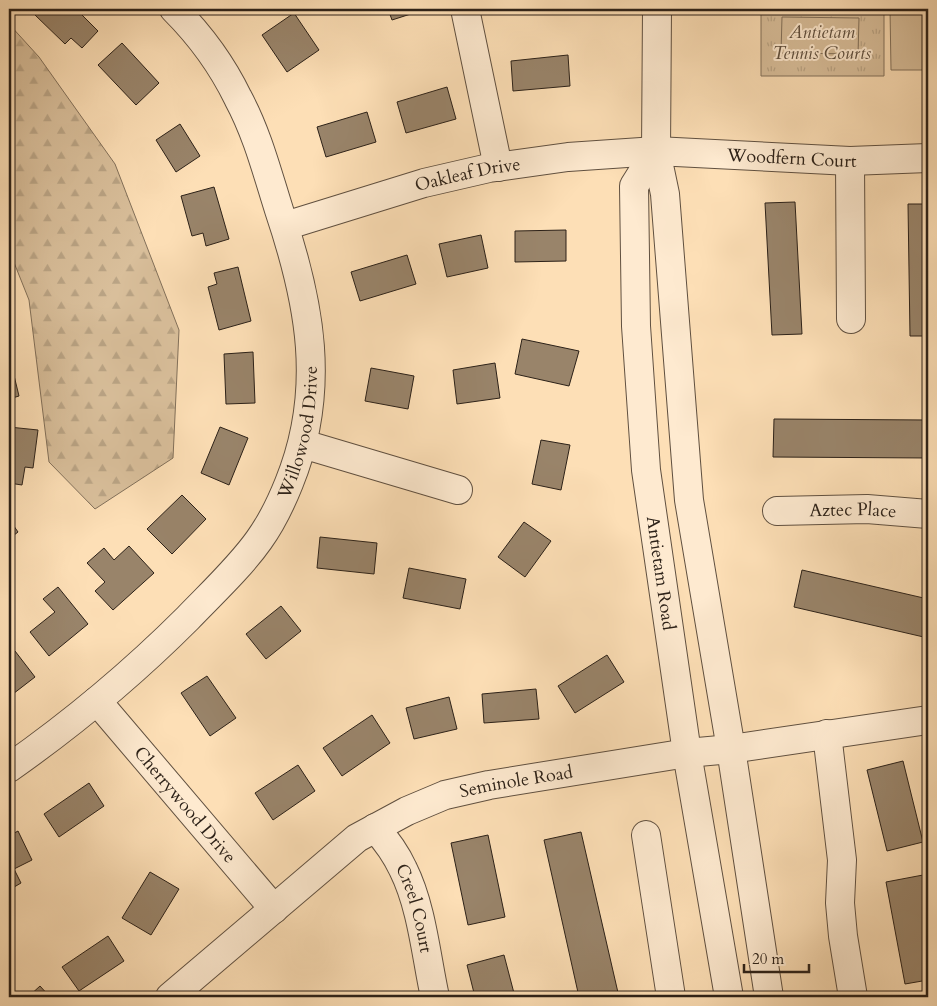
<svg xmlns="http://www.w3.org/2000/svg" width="937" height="1006" font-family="Cardo,serif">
	<defs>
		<pattern id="grass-tufts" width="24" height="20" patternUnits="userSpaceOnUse" patternTransform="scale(1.25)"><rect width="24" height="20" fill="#d9bf9b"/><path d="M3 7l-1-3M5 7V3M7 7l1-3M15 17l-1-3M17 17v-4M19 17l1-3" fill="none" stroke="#baa485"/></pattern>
		<pattern id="forest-firs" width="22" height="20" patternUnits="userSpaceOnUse" patternTransform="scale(1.25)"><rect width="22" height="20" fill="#d9bf9b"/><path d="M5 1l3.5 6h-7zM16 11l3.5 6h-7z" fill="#baa485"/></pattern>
	</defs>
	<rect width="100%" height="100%" fill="#fddfb6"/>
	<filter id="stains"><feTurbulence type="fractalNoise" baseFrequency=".004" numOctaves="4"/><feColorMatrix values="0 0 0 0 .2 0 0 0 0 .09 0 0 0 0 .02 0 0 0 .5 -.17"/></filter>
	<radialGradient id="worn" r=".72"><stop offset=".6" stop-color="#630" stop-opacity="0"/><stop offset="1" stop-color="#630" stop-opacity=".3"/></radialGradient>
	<!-- grass -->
	<path fill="url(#grass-tufts)" stroke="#82705a" d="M761,9H884V76H761Z"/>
	<!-- forest -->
	<path fill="url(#forest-firs)" stroke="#82705a" d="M9,24L39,57L115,164L179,330L173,458L95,509L49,462L29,300L9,250Z"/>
	<!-- pitch -->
	<path fill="#d9bf9b" stroke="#82705a" d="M890,9H928V70H891Z
		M782,17L859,18L858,54L781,53Z"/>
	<!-- building -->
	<path fill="#99846a" stroke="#2c2118" d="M42,9H76L98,31L82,48L71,38L65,44L35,15Z
		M388,9H420V11L392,20Z
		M294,13L319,50L287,72L262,35Z
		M122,43L159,83L136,105L98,65Z
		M568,55L570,86L513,91L511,61Z
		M447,87L456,119L406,133L397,102Z
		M367,112L376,142L326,157L317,127Z
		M180,124L200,156L176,172L156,140Z
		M214,187L229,239L206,246L203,233L192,236L181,196Z
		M795,202L802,334L772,335L765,203Z
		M908,204H928V336H910Z
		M566,230V261L515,262V231Z
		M481,235L488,268L447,277L439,244Z
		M407,255L416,284L360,301L351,272Z
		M238,267L251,321L219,330L208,287L217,284L214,273Z
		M522,339L579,351L569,386L515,374Z
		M253,352L255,403L226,404L224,354Z
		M9,355L19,396L9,399Z
		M495,363L500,398L457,404L453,370Z
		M371,368L414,376L408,409L365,401Z
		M774,419L928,420V458L773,457Z
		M9,427L38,430L33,468L25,467L22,485L9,483Z
		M220,427L248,438L229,485L201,473Z
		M541,440L570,445L561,490L532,484Z
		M182,495L206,519L172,554L147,529Z
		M9,519L18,532L9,539Z
		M524,522L551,541L525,577L498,557Z
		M320,537L377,543L374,574L317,568Z
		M129,546L154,573L113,610L95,591L105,582L87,563L104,548L114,560Z
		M409,568L466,579L460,609L403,598Z
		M802,570L928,599V638L794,607Z
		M58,587L88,624L49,656L30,632L55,612L43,599Z
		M281,606L301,631L266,659L246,634Z
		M15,651L35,677L9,697V655Z
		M607,655L624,682L575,713L558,686Z
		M207,676L236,718L210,736L181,693Z
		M536,689L539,719L484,723L482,694Z
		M449,697L457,729L414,739L406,708Z
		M372,715L390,743L342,776L323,748Z
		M903,761L923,842L887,851L867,770Z
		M298,765L315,791L273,820L255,793Z
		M89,783L104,806L59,837L44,814Z
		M18,831L32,860L14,869L21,883L9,890V836Z
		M581,832L619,997H579L544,840Z
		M488,835L505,917L468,925L451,843Z
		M150,872L179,889L151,935L122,918Z
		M923,875L928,901V980L905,984L886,882Z
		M108,936L124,961L79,991L62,967Z
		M504,955L515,997H475L467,965Z
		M40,986L50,997H28Z"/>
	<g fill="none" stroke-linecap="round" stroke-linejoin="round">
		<defs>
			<g id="minor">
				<path d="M465,9L498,167"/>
				<path d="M657,9L656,151L665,194L689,500L731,749L769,997"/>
				<path id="s1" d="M656,151L634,186L636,326L646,470L687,753L729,997"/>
				<path d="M850,161L851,319"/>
				<path id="s2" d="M285,226L424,183L489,168L568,157L656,151L850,161L928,158"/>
				<path d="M303,444L458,490"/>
				<path id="s3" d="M777,511L867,509L928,514"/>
				<path id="s4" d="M97,701L274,909"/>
				<path d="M827,734L842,860L840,903L843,936L853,997"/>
				<path id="s5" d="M9,768C73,723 133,673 188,618C212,593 240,567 259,540C272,522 281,503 289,483C327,390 310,302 279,210C267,172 257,133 238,98C222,65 200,35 174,9"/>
				<path id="s6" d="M375,828C386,840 396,854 403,869C422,907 426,956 435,997"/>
				<path d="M646,835L671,997"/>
				<path id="s7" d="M170,997L357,838L407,811L445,795L489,785L687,753L731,749L928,720"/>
			</g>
		</defs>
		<!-- minor casing -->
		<use href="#minor" stroke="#605040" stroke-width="30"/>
		<!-- minor -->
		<use href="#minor" stroke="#feead0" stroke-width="28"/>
	</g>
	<g text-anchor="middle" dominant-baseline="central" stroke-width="4" stroke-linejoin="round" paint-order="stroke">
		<!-- park labels -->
		<g font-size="18" font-style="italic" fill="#60503f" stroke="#feead0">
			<text x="822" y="32">Antietam<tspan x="822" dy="21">Tennis Courts</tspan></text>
		</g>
		<!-- street labels -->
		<g font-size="18" fill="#2c2118" stroke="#feead0">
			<text stroke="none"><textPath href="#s2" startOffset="516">Woodfern Court</textPath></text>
			<text stroke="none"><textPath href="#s2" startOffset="190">Oakleaf Drive</textPath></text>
			<text stroke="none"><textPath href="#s5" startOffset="456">Willowood Drive</textPath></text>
			<text stroke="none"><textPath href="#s3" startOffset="76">Aztec Place</textPath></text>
			<text stroke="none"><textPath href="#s1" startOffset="430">Antietam Road</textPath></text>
			<text stroke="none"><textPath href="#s7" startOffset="416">Seminole Road</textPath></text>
			<text stroke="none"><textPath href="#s4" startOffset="136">Cherrywood Drive</textPath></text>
			<text stroke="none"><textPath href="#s6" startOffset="91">Creel Court</textPath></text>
		</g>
	</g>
	<!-- margin -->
	<rect width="937" height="1006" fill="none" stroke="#fddfb6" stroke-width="30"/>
	<rect x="10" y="10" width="917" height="986" fill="none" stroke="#2c2118" stroke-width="2.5"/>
	<rect x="15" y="15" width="907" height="976" fill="none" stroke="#2c2118"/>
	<!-- scale -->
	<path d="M744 964v8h65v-8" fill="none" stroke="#2c2118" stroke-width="2.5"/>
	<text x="752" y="964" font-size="15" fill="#2c2118" stroke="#feead0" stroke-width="4" paint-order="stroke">20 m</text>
	<rect width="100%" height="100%" filter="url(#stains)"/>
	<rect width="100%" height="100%" fill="url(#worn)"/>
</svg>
